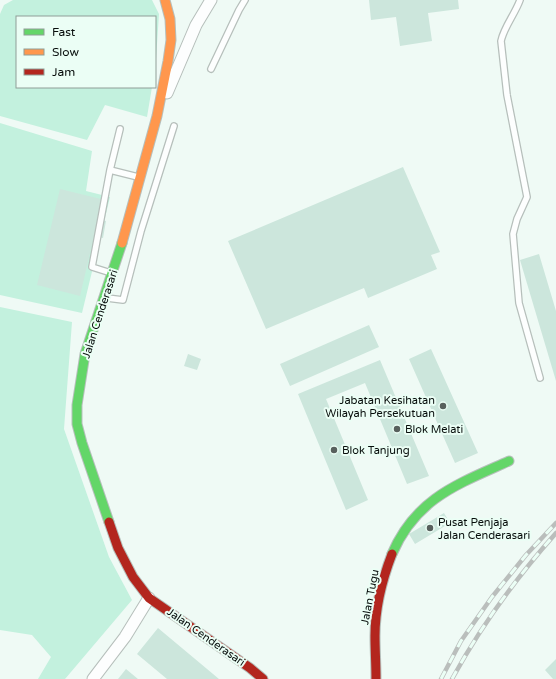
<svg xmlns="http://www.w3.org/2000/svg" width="556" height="679" font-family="'Varela Round',sans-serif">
	<rect width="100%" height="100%" fill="#effaf5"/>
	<!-- green -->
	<path fill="#c3f1de" d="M13,0H152L159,14L155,74V17H17V87H152L147,117L105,105L87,140L0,116V14L4,5Z
		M0,123L92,151L86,191L110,197L82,313L0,295Z
		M0,307L72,322L64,429L109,557L132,600L65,679H38L51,657L32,635L0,630Z"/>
	<!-- building -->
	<path fill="#cce6dc" d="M369,0H458L459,9L428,13L432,41L400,46L396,17L371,20Z
		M403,167L440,252L431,255L437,269L368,298L364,288L266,329L228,241Z
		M60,189L105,200L100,220L106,221L103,238L94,236L80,296L37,285Z
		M539,254L556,311V381L520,260Z
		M369,325L379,347L290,386L280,364Z
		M431,349L478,453L455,463L409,359Z
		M188,354L201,359L197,370L184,366Z
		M380,360L429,476L407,484L365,383L326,399L368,500L346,510L298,394Z
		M444,513L450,523L415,544L409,534Z
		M158,628L219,679H167L137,654Z
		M556,659V679H553L545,670Z
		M126,669L138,679H118Z"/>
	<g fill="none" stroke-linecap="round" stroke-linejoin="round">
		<defs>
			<path id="lane" d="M520,0C515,14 504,27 501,41L507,95L527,197L517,219L513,234L519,303L540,378
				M211,69L239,10L245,0
				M110,170L120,129
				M111,273L92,267L110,170L138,177
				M107,298L123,300L141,231L174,126"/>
			<path id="street" d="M167,93L196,25L211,0
				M93,679L125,637L149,598"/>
			<path id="fast" d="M109,522L82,443L77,424V405L85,354L122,243
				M392,554C416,498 458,484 509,461"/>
			<path id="slow" d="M122,243L157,116L168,61L171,40L170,19L165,0"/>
			<path id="jam" d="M109,522L118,548L133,577L149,598L250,668L263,679
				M376,679C376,664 375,650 375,636C375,608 382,580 392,554"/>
		</defs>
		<!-- lane casing -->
		<use href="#lane" stroke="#b6bfbb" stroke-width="8"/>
		<!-- street casing -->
		<use href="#street" stroke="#b6bfbb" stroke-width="13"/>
		<!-- fast casing -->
		<use href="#fast" stroke="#b6bfbb" stroke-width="11"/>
		<!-- slow casing -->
		<use href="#slow" stroke="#b6bfbb" stroke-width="11"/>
		<!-- jam casing -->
		<use href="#jam" stroke="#b6bfbb" stroke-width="11"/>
		<!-- lane -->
		<use href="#lane" stroke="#fdfefe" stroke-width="5.5"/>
		<!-- street -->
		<use href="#street" stroke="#fdfefe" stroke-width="11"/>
		<!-- fast -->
		<use href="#fast" stroke="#63d668" stroke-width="9"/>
		<!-- slow -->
		<use href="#slow" stroke="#ff974d" stroke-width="9"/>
		<!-- jam -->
		<use href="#jam" stroke="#b3261e" stroke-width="9"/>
		<defs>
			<path id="rail" d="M441,679L461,641L492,597L526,555L556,523
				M452,679C481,626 516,578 556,533"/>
		</defs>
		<!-- rail casing -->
		<use href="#rail" stroke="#babebc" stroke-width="4.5"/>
		<!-- rail -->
		<use href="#rail" stroke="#ebfef5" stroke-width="3" stroke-dasharray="9" stroke-linecap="butt"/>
	</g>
	<!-- markers -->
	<g fill="#58605d" stroke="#ebfef5" stroke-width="1.5">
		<circle cx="443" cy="406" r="4"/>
		<circle cx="397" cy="429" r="4"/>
		<circle cx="334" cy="450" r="4"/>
		<circle cx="430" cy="528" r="4"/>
	</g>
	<g text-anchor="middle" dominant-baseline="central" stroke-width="4" stroke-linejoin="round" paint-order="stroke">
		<!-- street labels -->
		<g font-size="11" fill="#070d0b" stroke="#ebfef5">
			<text transform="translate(100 314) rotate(-72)">Jalan Cenderasari</text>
			<text transform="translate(370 597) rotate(-79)">Jalan Tugu</text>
			<text transform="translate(206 637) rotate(35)">Jalan Cenderasari</text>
		</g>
		<!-- poi labels -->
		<g font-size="11" fill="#070d0b" stroke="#ebfef5" text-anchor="start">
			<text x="435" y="400" text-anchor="end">Jabatan Kesihatan<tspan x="435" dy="13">Wilayah Persekutuan</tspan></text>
			<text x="405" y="429">Blok Melati</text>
			<text x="342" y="450">Blok Tanjung</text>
			<text x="438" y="522">Pusat Penjaja<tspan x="438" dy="13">Jalan Cenderasari</tspan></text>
		</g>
	</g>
	<!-- legend -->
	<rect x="16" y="16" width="140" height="72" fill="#ebfef5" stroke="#909e97"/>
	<rect x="24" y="29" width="20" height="6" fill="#63d668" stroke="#909e97"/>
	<text x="52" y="36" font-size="12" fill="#070d0b">Fast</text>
	<rect x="24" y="49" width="20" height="6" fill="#ff974d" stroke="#909e97"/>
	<text x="52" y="56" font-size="12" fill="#070d0b">Slow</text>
	<rect x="24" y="69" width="20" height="6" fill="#b3261e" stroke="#909e97"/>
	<text x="52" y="76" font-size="12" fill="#070d0b">Jam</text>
</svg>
